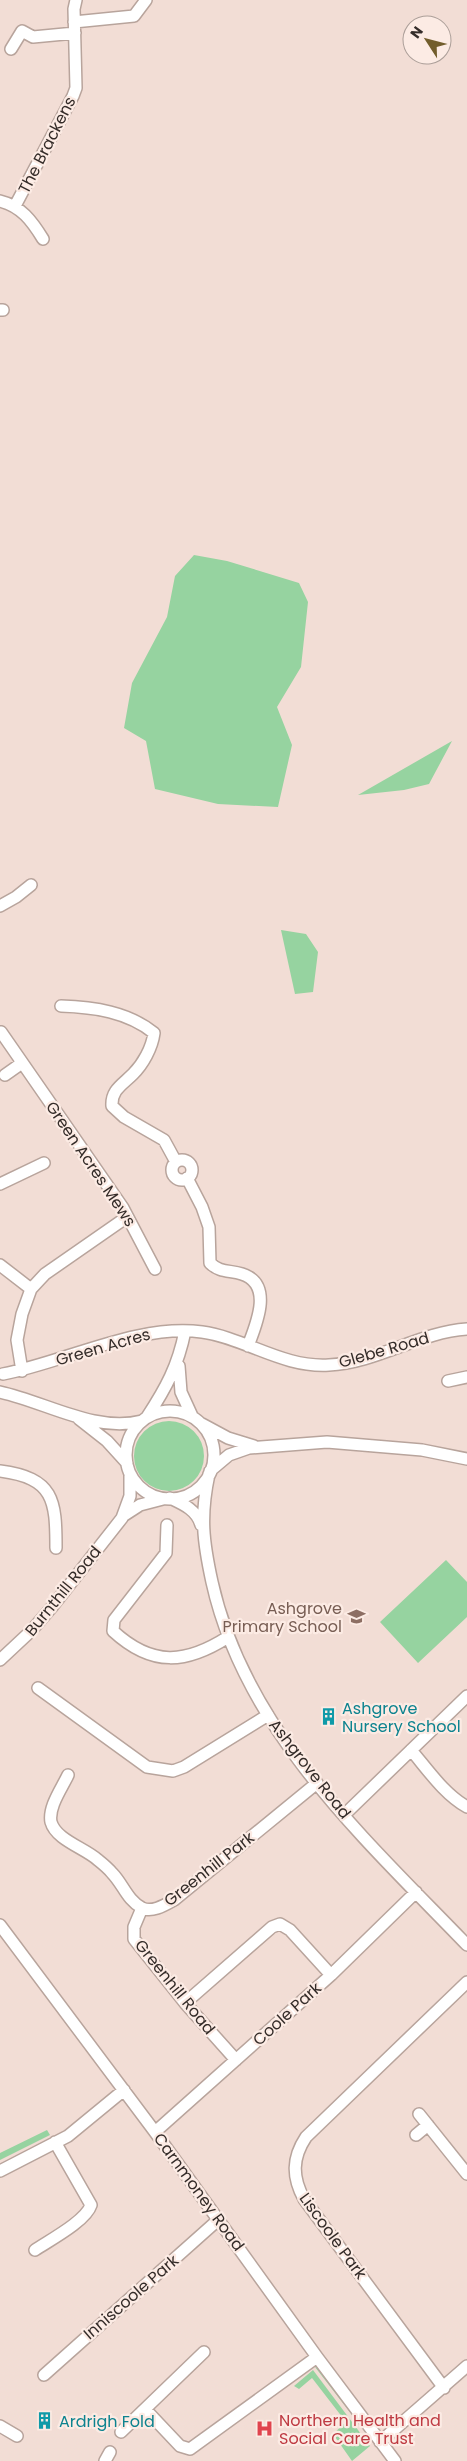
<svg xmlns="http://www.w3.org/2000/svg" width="467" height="2461" font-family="Poppins,sans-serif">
	<rect width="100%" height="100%" fill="#f2ddd5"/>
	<!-- grass -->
	<path fill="#96d3a0" d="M194,555L227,561L299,583L308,602L301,667L277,707L292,745L278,807L218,804L155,789L146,741L124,728L132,683L167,617L175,576Z
		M452,741L429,784L404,790L358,795Z
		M281,930L306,934L318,952L313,992L295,994Z
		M134 1456a35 35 0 1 1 70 0a35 35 0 1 1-70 0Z
		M446,1560L467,1582V1617L418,1663L380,1622Z
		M47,2130L50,2135L0,2160V2153Z
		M315,2367L319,2368L369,2437Z
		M313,2370L370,2446L352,2461L333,2434L346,2422L312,2378L299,2389L294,2386Z"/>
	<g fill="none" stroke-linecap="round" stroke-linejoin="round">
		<defs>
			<path id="minor" d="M74,22L134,16L146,0
				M11,49L22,31L33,37L75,33
				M0,201C21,206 32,221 43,239
				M15,206L73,96L76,88L74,9L76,0
				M0,310H3
				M0,906L16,897L31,885
				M61,1006C94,1007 128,1012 154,1033C152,1048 143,1064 133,1074C122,1085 111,1090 112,1106L124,1117L164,1140L176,1162
				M1,1032L123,1208L155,1269
				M5,1075L22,1063
				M172 1170a10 10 0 1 1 20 0a10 10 0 1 1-20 0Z
				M187,1178L202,1207L209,1227L210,1263C220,1273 230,1270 242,1274C274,1284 256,1325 248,1346
				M0,1184L44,1163
				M0,1265L31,1289
				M179,1366L181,1392L192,1416
				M22,1371L17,1340L22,1314L31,1289L45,1274L127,1217
				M3,1374C65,1362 139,1323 202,1332C245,1338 283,1368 329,1365C377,1363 419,1332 467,1329
				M448,1381L467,1377
				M0,1392C46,1402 95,1433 142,1421
				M126 1455a44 44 0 1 1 88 0a44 44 0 1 1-88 0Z
				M147,1417C166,1388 178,1366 185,1331
				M79,1419L107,1441L127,1463
				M202,1424L228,1438L254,1446
				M0,1471C54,1478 56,1500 56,1548
				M210,1471L229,1455L249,1448L327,1442L422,1450L467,1459
				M209,1474C200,1516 203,1541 212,1582C245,1731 365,1839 467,1945
				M170,1498C183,1504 197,1510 201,1525
				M123,1516L140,1505L163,1499
				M167,1525L166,1553L114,1620L113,1631C152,1667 186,1664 228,1637
				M0,1660L31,1631L52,1607L122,1518L130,1496V1476
				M38,1688L147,1767L173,1771L184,1767L268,1715
				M411,1750C428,1770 444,1794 467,1807
				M68,1775C62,1788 48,1807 51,1822C56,1840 85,1848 98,1860C103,1864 108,1868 112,1873C123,1884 127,1900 142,1908C152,1913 165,1905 174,1900L317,1783
				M344,1815L467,1696
				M142,1908L134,1927V1939L185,2003L236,2060
				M0,1925L155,2132L317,2357L395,2461
				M185,2003L272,1927L280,1924L290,1930L331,1975
				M419,2114L467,2174
				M155,2132L331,1975L416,1892
				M416,2135L428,2125
				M0,2171L68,2136L124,2090
				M35,2250C50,2240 86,2221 91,2205L55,2142
				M44,2375L218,2220
				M444,2388L304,2199C292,2177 292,2158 306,2137L467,1982
				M145,2409L180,2446L190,2449L317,2357
				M0,2426L17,2436
				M121,2432L204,2352
				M380,2442L467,2366
				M105,2461L110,2452"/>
		</defs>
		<!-- minor casing -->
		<use href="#minor" stroke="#b8a49c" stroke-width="14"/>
		<!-- minor -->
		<use href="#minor" stroke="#fff" stroke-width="11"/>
	</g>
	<!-- icons -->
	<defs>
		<symbol id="school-bare" viewBox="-9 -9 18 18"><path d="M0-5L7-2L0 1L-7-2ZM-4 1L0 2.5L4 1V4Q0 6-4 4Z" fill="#8d6e63" stroke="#fcebe4" stroke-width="2.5" paint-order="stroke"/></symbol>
		<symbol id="building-bare" viewBox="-9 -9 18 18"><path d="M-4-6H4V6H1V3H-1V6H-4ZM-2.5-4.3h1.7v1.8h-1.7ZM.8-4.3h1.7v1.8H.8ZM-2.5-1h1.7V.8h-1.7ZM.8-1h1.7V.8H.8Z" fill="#0f9aa8" stroke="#fcebe4" stroke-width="2.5" paint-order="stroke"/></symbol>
		<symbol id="hospital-bare" viewBox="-9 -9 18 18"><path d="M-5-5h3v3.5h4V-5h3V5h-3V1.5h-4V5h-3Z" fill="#e0444e" stroke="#fcebe4" stroke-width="2.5" paint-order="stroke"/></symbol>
	</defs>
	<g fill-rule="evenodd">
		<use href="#school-bare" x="344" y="1604" width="25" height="25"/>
		<use href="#building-bare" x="316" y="1704" width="25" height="25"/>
		<use href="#building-bare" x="32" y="2408" width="25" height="25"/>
		<use href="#hospital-bare" x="252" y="2416" width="25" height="25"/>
	</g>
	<g text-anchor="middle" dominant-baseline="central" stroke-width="4.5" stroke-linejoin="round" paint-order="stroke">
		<!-- street labels -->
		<g font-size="16" fill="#342c29" stroke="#fcebe4">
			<text transform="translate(47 145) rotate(-63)">The Brackens</text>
			<text transform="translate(91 1164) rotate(56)">Green Acres Mews</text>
			<text transform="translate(103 1347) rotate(-16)">Green Acres</text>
			<text transform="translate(384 1350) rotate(-16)">Glebe Road</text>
			<text transform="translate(63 1591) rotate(-51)">Burnthill Road</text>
			<text transform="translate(310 1769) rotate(52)">Ashgrove Road</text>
			<text transform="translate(209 1869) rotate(-38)">Greenhill Park</text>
			<text transform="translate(175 1987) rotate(51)">Greenhill Road</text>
			<text transform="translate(287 2014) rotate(-42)">Coole Park</text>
			<text transform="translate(199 2192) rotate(54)">Carnmoney Road</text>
			<text transform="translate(333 2236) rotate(54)">Liscoole Park</text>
			<text transform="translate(131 2297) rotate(-41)">Inniscoole Park</text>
		</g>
		<!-- education labels -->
		<g font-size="16" fill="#785e54" stroke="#fcebe4" text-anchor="end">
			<text x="342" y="1608">Ashgrove<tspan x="342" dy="18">Primary School</tspan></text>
		</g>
		<!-- culture labels -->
		<g font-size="16" fill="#0d838f" stroke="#fcebe4" text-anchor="start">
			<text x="342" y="1708">Ashgrove<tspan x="342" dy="18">Nursery School</tspan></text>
			<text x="59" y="2421">Ardrigh Fold</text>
		</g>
		<!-- health labels -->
		<g font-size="16" fill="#be3a42" stroke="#fcebe4" text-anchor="start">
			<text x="279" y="2420">Northern Health and<tspan x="279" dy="18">Social Care Trust</tspan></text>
		</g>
	</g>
	<!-- north arrow -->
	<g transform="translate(427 40) rotate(306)"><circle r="24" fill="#fcebe4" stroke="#ac9f99"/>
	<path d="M0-4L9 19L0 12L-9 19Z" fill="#725d2c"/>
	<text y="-8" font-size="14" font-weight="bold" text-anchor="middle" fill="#342c29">N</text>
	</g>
</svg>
